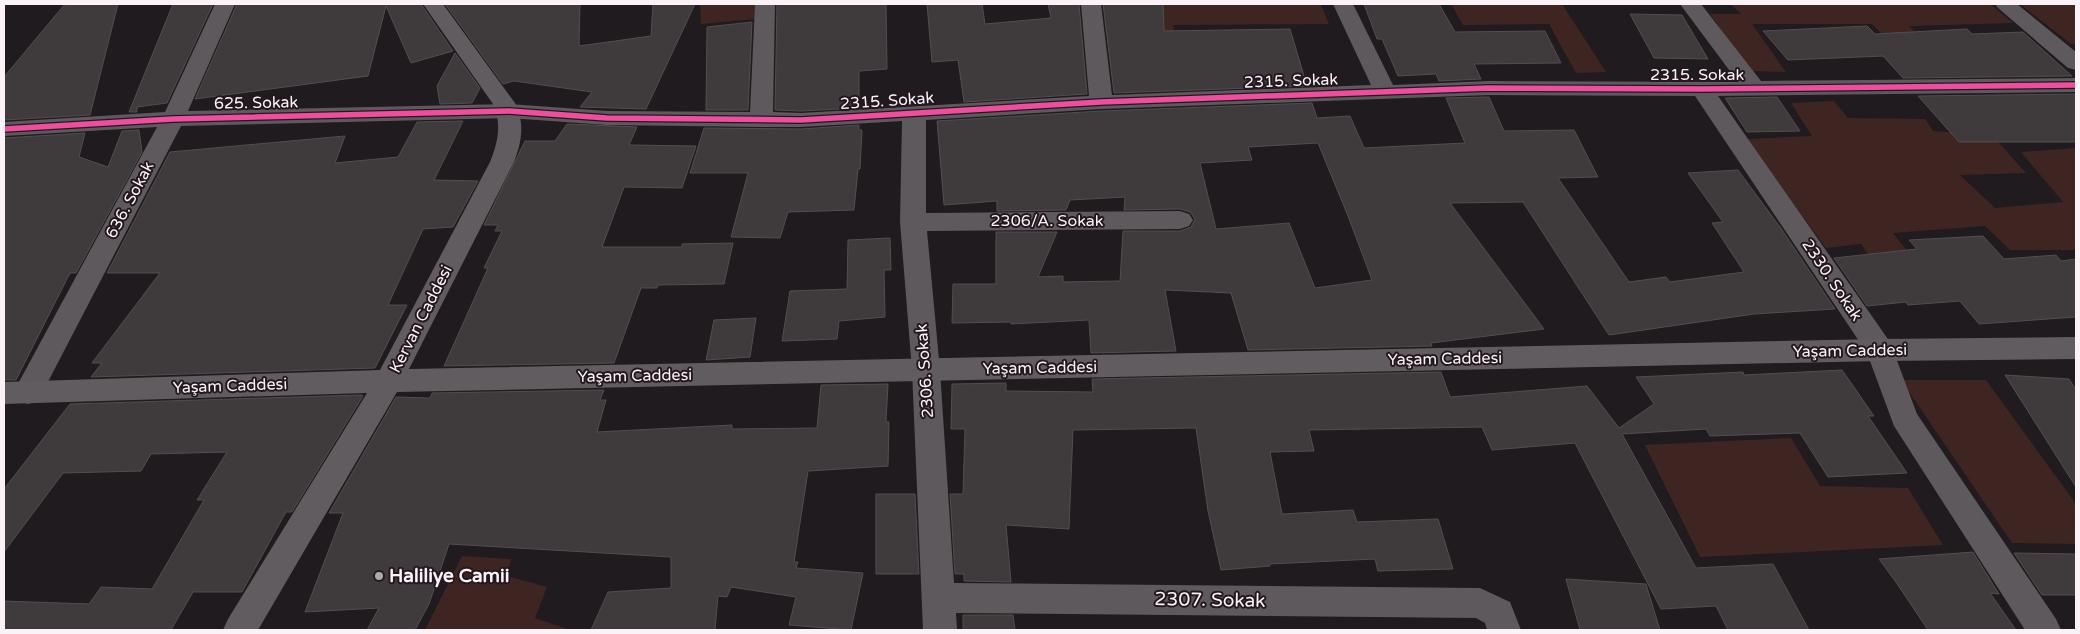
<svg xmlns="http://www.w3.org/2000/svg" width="2080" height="634" font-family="'Varela Round',sans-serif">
	<rect width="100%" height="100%" fill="#201b1e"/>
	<!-- green -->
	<path fill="#3f2522" d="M700,4H755V19L701,24Z
		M1115,4H1321L1329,24L1173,25L1185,82L1116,12Z
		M1451,4H1562L1606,72L1576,73L1549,24L1463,25Z
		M1731,4H1990L2013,23L1909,26L1953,71L1922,74L1872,24H1752L1786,72L1750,71L1710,14H1741Z
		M2020,4H2076V44H2071Z
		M1834,101L1848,118L1925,119L1933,131L1992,135L2026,173L1960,175L1995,208L2063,202L2021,152L2076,148V250H2010L1985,226L1893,233L1908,252L1870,257L1861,244L1826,248L1746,139L1812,136L1791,103Z
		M1901,380H1986L2076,504V544L2012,543Z
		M1791,438L1820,486L1908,488L1943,545L1700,557L1645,445Z
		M462,556L511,559L507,576L547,587L535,618L570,630H425Z"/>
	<!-- building -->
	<path fill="#3f3b3d" stroke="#534d4f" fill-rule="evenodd" d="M65,4H118L90,115L4,120V77Z
		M173,4H213L167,103L137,107V112H129Z
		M237,4H421L453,51L411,63L386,6L368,76L195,99Z
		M445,4H580L579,46L651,36L653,4H695L646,109L580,107L592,92L514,81L503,84Z
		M777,4H886L887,69L859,71V108L801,111L775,110Z
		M927,4H982L985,24L1051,18L1048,4H1079L1087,94L964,102L958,60L932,62Z
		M1103,4H1163L1164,31L1290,29L1307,86L1114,93Z
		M1364,4H1439L1455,32L1545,31L1561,63L1474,64L1481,79L1439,81L1436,74L1398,76L1382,39H1377Z
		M1630,14L1682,15L1708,59L1654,58Z
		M752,22L748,110H706L707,27Z
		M1867,26L1875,34L1967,29L1972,34L2023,32L2072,76L1903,78L1883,56L1788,60L1763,31Z
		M455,53L480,88L472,103L440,104L437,86Z
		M2076,94V142H1959L1918,96Z
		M1489,97L1504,131L1574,130L1598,177L1558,178L1629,282L1666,277L1670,282L1744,272L1712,223L1723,222L1688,173L1738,170L1780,227L1835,309L1754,314L1609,335L1523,202L1450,203L1544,329L1431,343L1432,346L1248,350L1231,293L1165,290L1176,351L1091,353L1089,320L1011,324V322L952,323L953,284H996V232H1057L1038,277L1063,276V282L1120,281L1123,231H1180L1191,227L1195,219L1190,212L1180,209L1124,210L1125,197L1070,200L1066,210L997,211V201L944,205L937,121L1101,111L1312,103L1317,118L1350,116L1364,148L1465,143L1446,98ZM1318,143L1348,216L1372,280L1315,288L1289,223L1216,229L1200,163L1252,160L1248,147Z
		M1777,97L1800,131L1747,132L1725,98Z
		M463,121L434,180L478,181L453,227L423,229L388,305H407L375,368L91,377L102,363H92L160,273H107L170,152L345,136L335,163L398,157L417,122Z
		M567,124L637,127L629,145L696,146L682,188L624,187L602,247H682V244L733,243L724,284L658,285L657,288H641L614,363L444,366L488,268H484L502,231H495L498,225H484L525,141H555Z
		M859,125V130H862L860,169H858L854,210L788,212L780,238L731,237L748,173H690L704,128L801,129Z
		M139,130L142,152L76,273H70L16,380H4V138L85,133L79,157L108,167L122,131Z
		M1983,236L2004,259L2056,255L2061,261L2076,259V317L1979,324L1960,301L1908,305L1906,302L1867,306L1834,258L1917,249L1909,240Z
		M890,238L891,270H884L885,317L839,321L837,339L782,341L790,291L847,289L848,240Z
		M756,318L750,357L706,360L714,320Z
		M1842,370L1874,416H1868L1907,473L1828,477L1800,433L1710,436L1706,429L1622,434L1696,568L1773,564L1809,630H1728L1716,606L1661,609L1575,443L1492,450L1482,427L1309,430L1314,451L1270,452L1282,514L1353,510L1357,522L1438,519L1453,569L1378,571L1375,559L1270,564V566L1221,570L1208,511L1196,428L1073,430L1069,529L1006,525L1011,582L964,581V574H955L950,494H963L965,429H951L952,384L1006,383V391L1093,392L1092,379L1441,372L1450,397L1587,386L1619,428L1654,404L1636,377L1743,372L1744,375Z
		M2005,375L2069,379L2076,390V487Z
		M888,384L886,422H889L888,466L808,471L794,562H798L796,568L863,573L851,630L789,625L796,597L731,587L727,597L718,596L715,630H591L608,592L671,588V557L449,544L429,604L415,630H367L379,608L305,612L343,513H329L396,397L430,398L432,393L604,390L600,400H606L597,432L732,425V429L817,428L821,385Z
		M361,395L363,396L292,512H286L242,592H193L171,630H4V601L89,604L101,587L152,589L204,500H197L227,452L151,454L141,471L63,473L4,552V489L70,404Z
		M876,494H915L919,574H876Z
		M1973,552L1999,594L1990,593L2016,630H1928L1898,585L1879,559Z
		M2014,553L2076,554V595H2042Z
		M1566,579L1646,584L1660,630H1580Z
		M963,615H1013L1015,630H963Z"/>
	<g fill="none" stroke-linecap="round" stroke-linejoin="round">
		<!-- street -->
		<path fill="#5d595d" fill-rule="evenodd" d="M215,4H235L188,111L509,104L607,111L750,112L755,4H775L773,112L801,113L1089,96L1081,4H1101L1112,95L1371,85L1333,4H1353L1393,85L1489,81L1738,82L1680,4H1701L1761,81L2076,78V92L1718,96L1890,342L1917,414L2056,619L2061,630H2025L1894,426L1867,353L1695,96L1489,95L1101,109L926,120V213L1180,211L1189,214L1193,220L1189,226L1180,229L927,231L940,370L954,583L1480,588L1510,602L1521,630H1487L1485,623L1476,618L956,613L957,630H923L912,370L900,222L902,121L801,127H761L607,125L509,118L181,126L38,401L28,404L18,401L13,393L157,127L4,136V122L165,112Z
			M1995,4H2017L2076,52V70L2068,68L1998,8Z"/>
		<!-- secondary -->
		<path fill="#615c60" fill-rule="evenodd" d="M423,4H443L515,103C525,123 522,141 514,162L409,369L1880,339L2076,337V359L1880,361L397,392L258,630H223L228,619L367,393L4,404V382L380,370L490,162C498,142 502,124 493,104Z"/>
		<defs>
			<path id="cycleway" d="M4,129L173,119L509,111L607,118L801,120L1101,102L1489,88L1702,89L2076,85"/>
		</defs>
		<!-- cycleway casing -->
		<use href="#cycleway" stroke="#23181f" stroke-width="8"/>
		<!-- cycleway -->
		<use href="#cycleway" stroke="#ef4d9e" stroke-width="5.5"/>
	</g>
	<!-- markers -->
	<circle fill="#aea7aa" stroke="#23181f" stroke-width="2" cx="379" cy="576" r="5"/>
	<g text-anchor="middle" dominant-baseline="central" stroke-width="4" stroke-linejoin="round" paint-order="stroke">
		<!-- street labels -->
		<g font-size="16" fill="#faf2f6" stroke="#23181f">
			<text x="1697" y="75">2315. Sokak</text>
			<text transform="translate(1291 81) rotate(-2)">2315. Sokak</text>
			<text transform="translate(887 101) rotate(-4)">2315. Sokak</text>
			<text transform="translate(256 103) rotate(-1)">625. Sokak</text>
			<text transform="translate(130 200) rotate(-62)">636. Sokak</text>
			<text x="1047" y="221">2306/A. Sokak</text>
			<text transform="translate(1832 280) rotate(56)">2330. Sokak</text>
			<text transform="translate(421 319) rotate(-63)">Kervan Caddesi</text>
			<text transform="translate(1850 351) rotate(-1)">Yaşam Caddesi</text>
			<text transform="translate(1445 359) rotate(-1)">Yaşam Caddesi</text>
			<text transform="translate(1040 368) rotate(-1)">Yaşam Caddesi</text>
			<text transform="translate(925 371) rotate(-94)">2306. Sokak</text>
			<text transform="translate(635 376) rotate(-1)">Yaşam Caddesi</text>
			<text transform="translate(230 386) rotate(-2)">Yaşam Caddesi</text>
		</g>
		<!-- near-poi labels -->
		<g font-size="19" font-weight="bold" fill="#faf2f6" stroke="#23181f" text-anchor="start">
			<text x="389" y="576">Haliliye Camii</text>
		</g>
		<!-- near-street labels -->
		<g font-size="19" fill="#faf2f6" stroke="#23181f">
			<text transform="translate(1210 600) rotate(1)">2307. Sokak</text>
		</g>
	</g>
	<!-- border -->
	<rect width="2080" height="634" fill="none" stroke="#faf2f6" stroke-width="10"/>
</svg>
